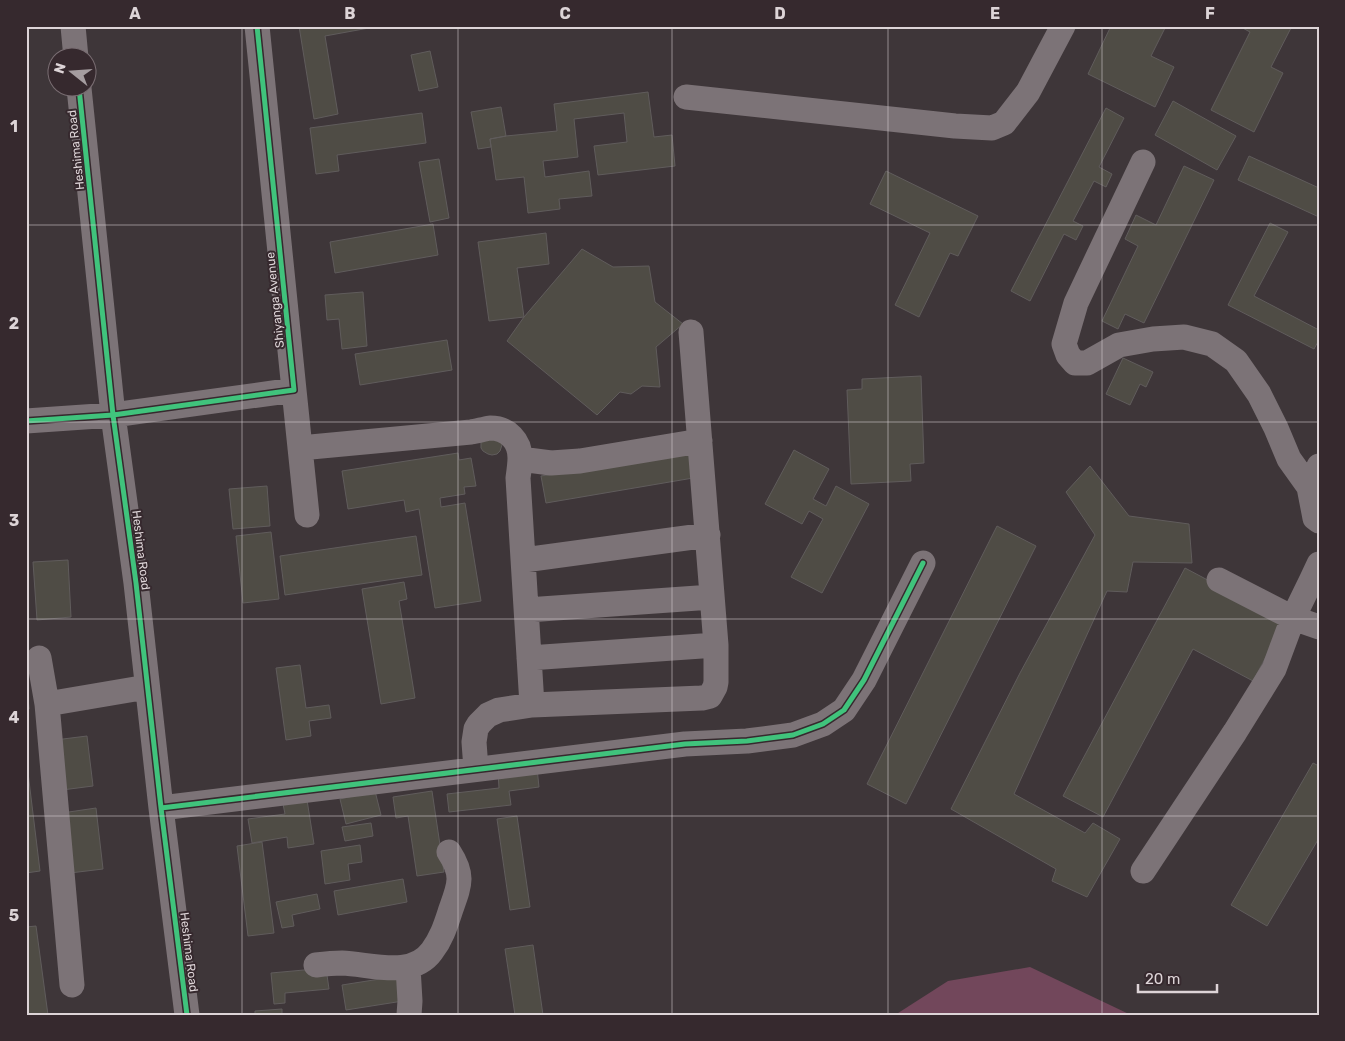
<svg xmlns="http://www.w3.org/2000/svg" width="1345" height="1041" font-family="Rubik,sans-serif">
	<rect width="100%" height="100%" fill="#3e3639"/>
	<!-- green -->
	<path fill="#72475b" d="M1030,967L1131,1015H895L948,981Z"/>
	<!-- building -->
	<path fill="#4f4c45" stroke="#605c5c" d="M299,26H380L325,36L338,114L314,119Z
		M1111,26H1166L1151,56L1174,67L1155,107L1088,74Z
		M1239,26H1292L1271,67L1283,73L1254,132L1211,110L1250,32Z
		M430,51L438,87L419,91L411,55Z
		M648,92L654,137L672,135L675,166L598,175L594,146L627,142L624,113L574,119L578,157L543,161L545,177L589,171L592,196L559,199L560,209L528,213L524,177L496,180L490,139L506,136L557,131L554,104Z
		M1173,101L1236,136L1217,170L1155,135Z
		M501,107L506,136L490,139L491,147L478,149L471,112Z
		M1106,108L1124,118L1099,167L1112,174L1106,187L1094,181L1073,221L1083,226L1076,240L1064,234L1030,301L1011,291Z
		M422,113L426,143L337,155L339,171L316,174L310,128Z
		M1249,156L1319,188V217L1238,180Z
		M439,159L449,218L430,222L419,162Z
		M1184,166L1214,180L1144,323L1125,314L1118,329L1102,321L1138,246L1125,239L1136,215L1156,225Z
		M886,171L978,216L958,256L950,253L919,317L895,305L930,233L870,204Z
		M1270,223L1288,232L1254,296L1319,330V340L1314,349L1228,305Z
		M433,224L438,255L335,273L330,242Z
		M546,233L549,264L517,268L524,317L489,321L478,242Z
		M582,249L613,267L649,266L655,302L683,324L656,347L660,387L642,386L631,394L620,392L597,415L507,341L524,317Z
		M363,292L367,346L342,349L339,319L327,320L325,295Z
		M447,340L452,370L360,385L355,354Z
		M1123,358L1153,372L1146,387L1140,384L1130,405L1106,394Z
		M921,376L924,463L910,464L911,481L851,484L847,390L862,389V379Z
		M485,434L503,442L500,451L497,454L492,455L488,454L483,451L481,448V441Z
		M694,450L699,477L546,503L541,476Z
		M794,450L829,469L813,499L826,506L836,486L869,504L822,593L791,577L823,519L809,511L802,524L765,504Z
		M458,453L459,460L471,458L476,486L464,487L465,494L440,498L441,507L465,503L481,601L435,608L419,509L406,512L404,500L348,509L342,471Z
		M1090,466L1129,516L1189,524L1192,563L1133,562L1127,592L1107,591L1014,794L1085,833L1093,823L1120,839L1087,897L1052,881L1056,869L951,809L1020,673L1095,535L1066,492Z
		M267,486L270,526L233,529L229,489Z
		M997,526L1036,546L906,804L867,784Z
		M271,532L279,599L243,603L236,536Z
		M416,536L422,575L285,595L280,556Z
		M68,560L71,617L37,620L33,562Z
		M1185,568L1285,621L1253,681L1193,649L1103,817L1063,796Z
		M404,582L407,599L399,601L415,698L381,704L362,589Z
		M300,665L306,708L329,705L331,718L309,721L311,736L286,740L276,668Z
		M26,685H27L29,709H26Z
		M87,736L93,786L62,790L55,740Z
		M26,756L40,871L26,873Z
		M1313,763L1319,766V838L1267,926L1231,905Z
		M537,768L539,787L509,791L511,805L449,812L447,794L499,788L498,773Z
		M375,791L381,815L346,824L340,799Z
		M432,791L444,872L417,876L408,816L396,818L393,797Z
		M307,800L314,844L288,848L287,837L252,843L248,819L285,814L283,804Z
		M96,808L103,869L70,873L62,813Z
		M517,816L530,907L510,910L497,819Z
		M371,823L373,836L345,841L342,827Z
		M262,842L274,933L248,936L237,846Z
		M360,845L362,862L348,864L350,880L325,884L321,851Z
		M403,879L407,902L338,915L334,891Z
		M317,894L320,909L292,915L294,926L282,928L276,902Z
		M36,926L48,1015H26V927Z
		M533,945L543,1015H515L505,949Z
		M326,968L329,989L285,993V1003L274,1004L271,973Z
		M399,976L403,1001L346,1010L342,985Z
		M282,1009V1015H255V1011Z"/>
	<g fill="none" stroke-linecap="round" stroke-linejoin="round">
		<!-- minor -->
		<path stroke="#7c7377" stroke-width="25" d="M73,26L76,58
			M79,88L113,415L136,583L161,808L187,1015
			M686,97L955,126L992,128L1004,123L1028,92L1063,26
			M1143,162L1076,303L1064,344L1068,355L1075,363H1087L1119,345L1153,339L1184,337L1212,344L1236,361L1259,394L1276,428L1289,459L1309,487
			M294,390L307,515
			M26,421L113,415L294,390L257,26
			M300,448L471,432C477,431 484,429 490,428C508,428 520,441 520,458C520,464 519,471 518,478L532,705
			M520,459L551,463L580,461L700,441
			M1319,466L1309,487L1315,518L1319,521
			M524,560L708,535
			M1219,580L1293,618L1319,627
			M527,610L712,597
			M39,658L47,704L72,985
			M529,658L716,645
			M47,704L147,687
			M476,769L474,742L476,729L479,724L488,715L499,710L532,705L702,698L710,696L715,687L716,682V645L691,332
			M161,808L685,744L747,741L793,735L823,724L844,710L864,680L923,563
			M1143,871L1235,732L1274,669L1293,618L1312,579L1319,564
			M316,965C324,964 334,963 342,963C371,964 412,979 432,951C442,938 446,924 451,909C460,884 464,875 449,852
			M408,967L410,1001L409,1015"/>
		<defs>
			<path id="cycleway" d="M79,88L113,415L136,583L161,808L187,1015
				M26,421L113,415L294,390L257,26
				M161,808L685,744L747,741L793,735L823,724L844,710L864,680L923,563"/>
		</defs>
		<!-- cycleway casing -->
		<use href="#cycleway" stroke="#36292e" stroke-width="8"/>
		<!-- cycleway -->
		<use href="#cycleway" stroke="#40c37c" stroke-width="5"/>
	</g>
	<!-- grid -->
	<path fill="none" stroke="#ddd4d7" stroke-width="1" stroke-opacity="0.55" d="M242,26V1015M458,26V1015M672,26V1015M888,26V1015M1102,26V1015M26,225H1319M26,422H1319M26,619H1319M26,816H1319"/>
	<g text-anchor="middle" dominant-baseline="central" stroke-width="4" stroke-linejoin="round" paint-order="stroke">
		<!-- street labels -->
		<g font-size="12" fill="#ddd4d7" stroke="#36292e">
			<text transform="translate(76 150) rotate(-96)">Heshima Road</text>
			<text transform="translate(275 300) rotate(-96)">Shiyanga Avenue</text>
			<text transform="translate(141 550) rotate(83)">Heshima Road</text>
			<text transform="translate(189 952) rotate(83)">Heshima Road</text>
		</g>
	</g>
	<!-- border -->
	<rect width="1345" height="1041" fill="none" stroke="#36292e" stroke-width="55"/>
	<!-- north arrow -->
	<g transform="translate(72 72) rotate(287)"><circle r="24" fill="#36292e" stroke="#796d72"/>
	<path d="M0-4L9 19L0 12L-9 19Z" fill="#a59da0"/>
	<text y="-8" font-size="14" font-weight="bold" text-anchor="middle" fill="#ddd4d7">N</text>
	</g>
	<!-- scale -->
	<path d="M1138 984v8h79v-8" fill="none" stroke="#ddd4d7" stroke-width="2.5"/>
	<text x="1145" y="984" font-size="15" fill="#ddd4d7" stroke="#36292e" stroke-width="4" paint-order="stroke">20 m</text>
	<rect x="28" y="28" width="1290" height="986" fill="none" stroke="#ddd4d7" stroke-width="2"/>
	<g font-size="16" text-anchor="middle" font-weight="bold" fill="#ddd4d7">
		<text x="135" y="19">A</text>
		<text x="350" y="19">B</text>
		<text x="565" y="19">C</text>
		<text x="780" y="19">D</text>
		<text x="995" y="19">E</text>
		<text x="1210" y="19">F</text>
		<text x="14" y="132">1</text>
		<text x="14" y="329">2</text>
		<text x="14" y="526">3</text>
		<text x="14" y="723">4</text>
		<text x="14" y="921">5</text>
	</g>
</svg>
